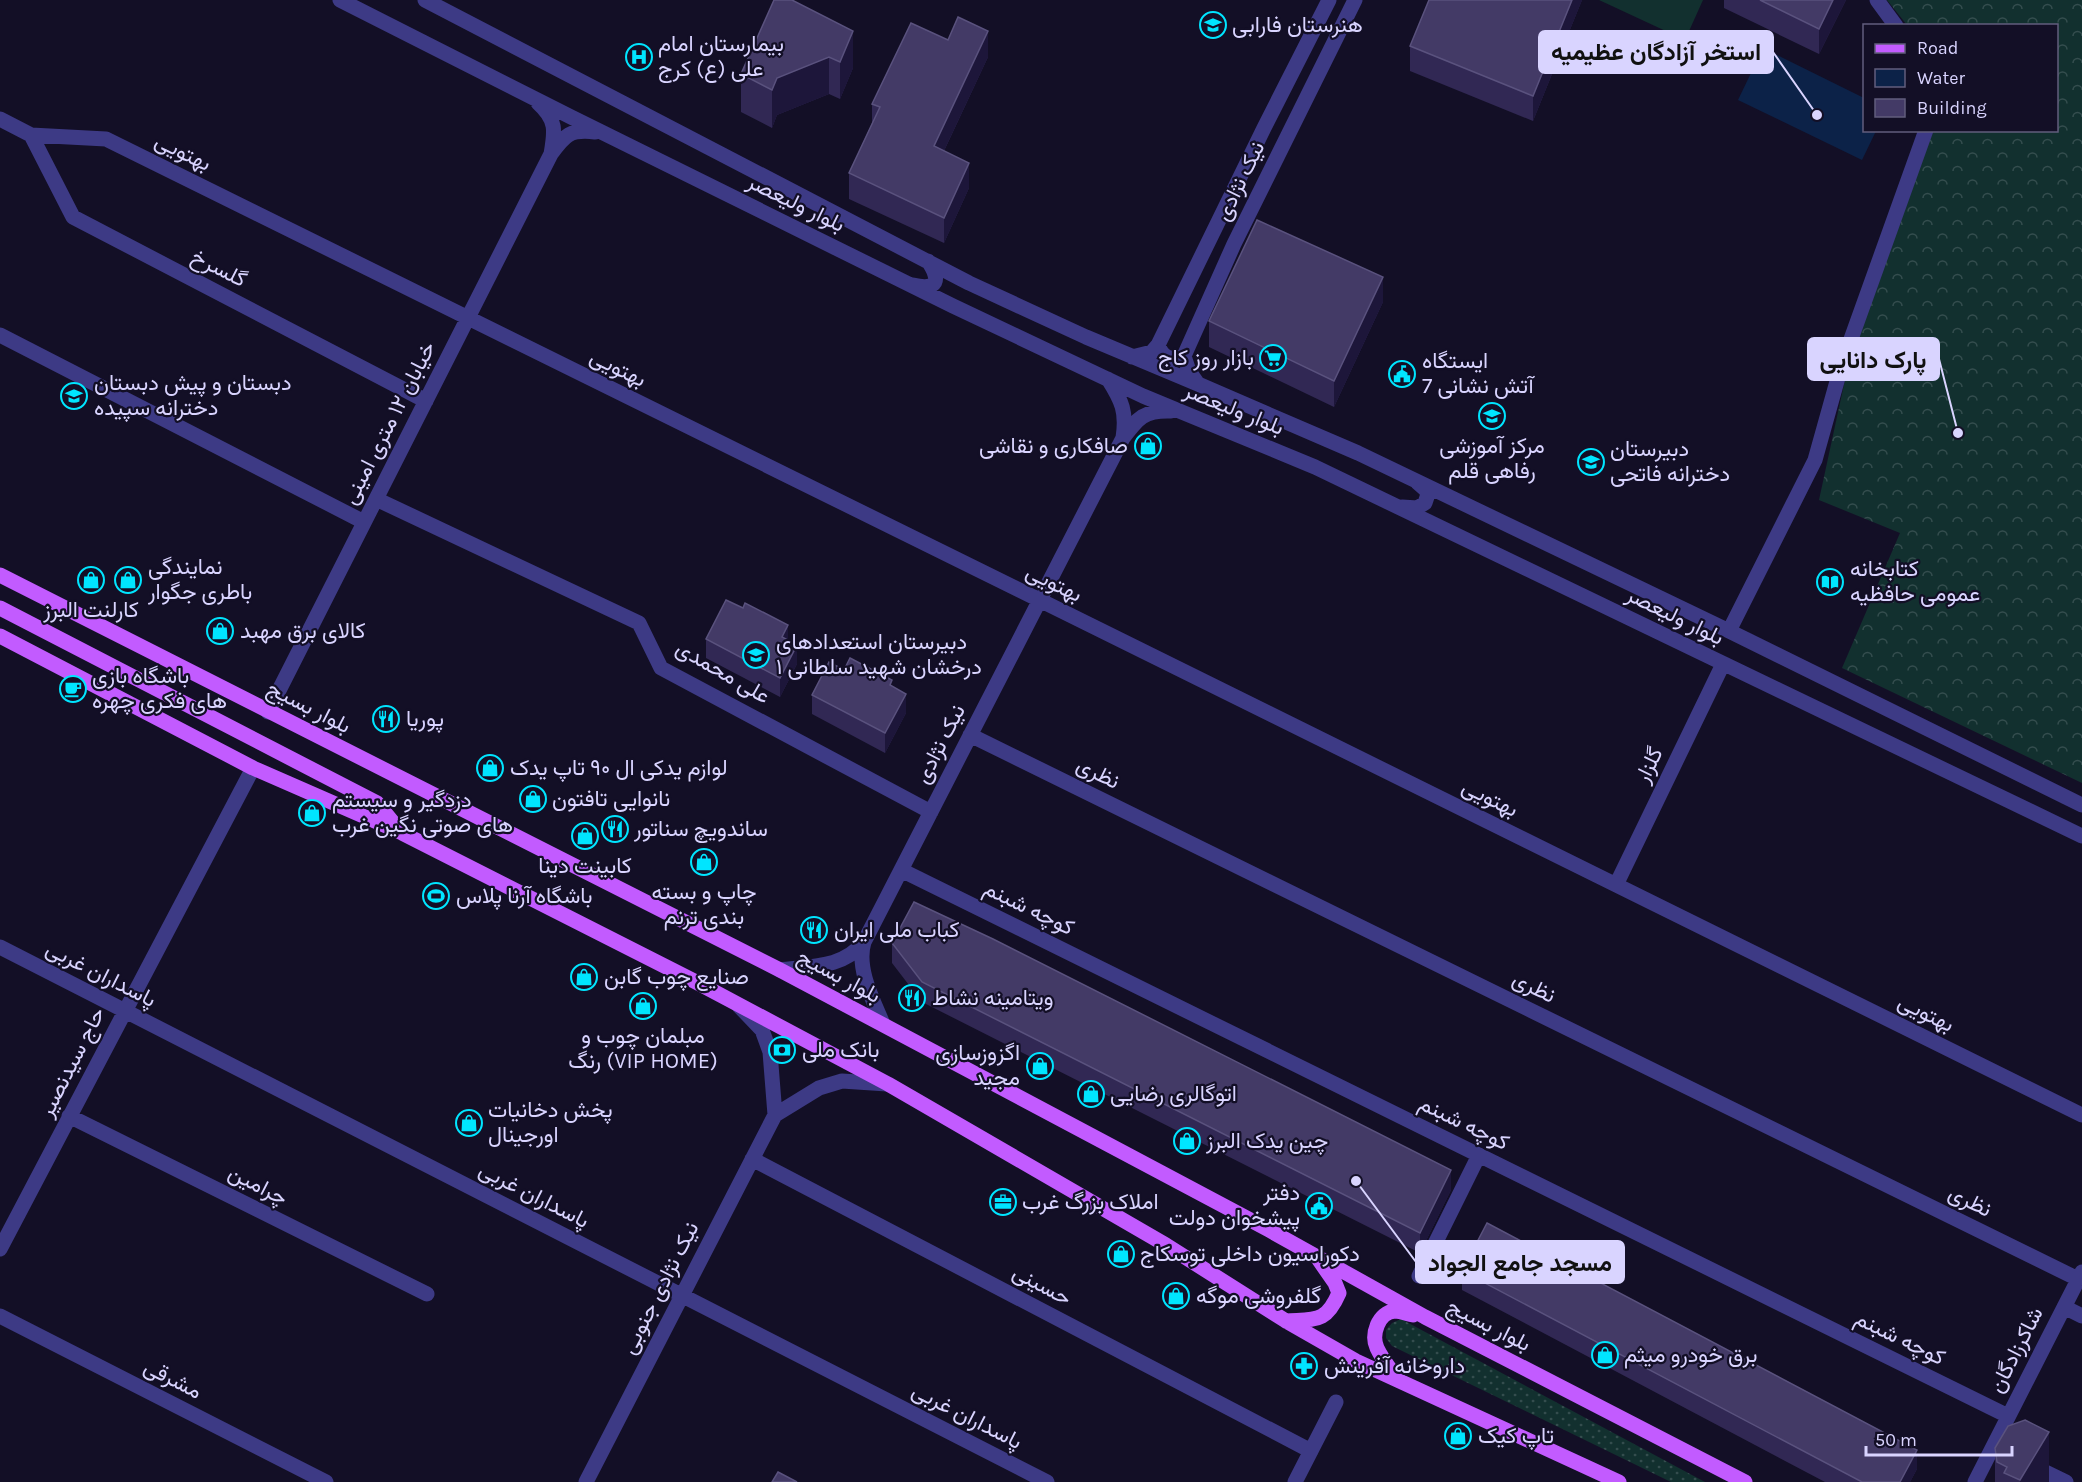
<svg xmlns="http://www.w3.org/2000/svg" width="2082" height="1482" font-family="Karla,Vazirmatn,sans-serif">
	<defs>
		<pattern id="grass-dots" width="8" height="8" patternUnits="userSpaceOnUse" patternTransform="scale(1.5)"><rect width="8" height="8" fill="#12302f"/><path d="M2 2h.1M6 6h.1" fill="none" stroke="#344d4e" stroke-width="1.8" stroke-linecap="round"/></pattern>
		<pattern id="forest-crowns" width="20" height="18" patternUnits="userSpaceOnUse" patternTransform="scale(1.5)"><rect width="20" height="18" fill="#12302f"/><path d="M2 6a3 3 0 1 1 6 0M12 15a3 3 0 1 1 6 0" fill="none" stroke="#344d4e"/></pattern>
	</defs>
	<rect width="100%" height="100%" fill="#130f26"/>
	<!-- grass -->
	<path fill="url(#grass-dots)" d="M1401,1319L1705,1482H1671L1392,1346L1386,1338V1330L1392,1323Z"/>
	<!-- forest -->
	<path fill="url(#forest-crowns)" d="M1887,0H2082V783L1842,668L1900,533L1819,500L1848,366L1933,131L2056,130V26L1907,25Z"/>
	<!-- garden -->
	<path fill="#12302f" d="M1599,0H1703L1685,40Z"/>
	<!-- water -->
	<path fill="#0c2248" d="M1763,48L1864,98V130L1876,131L1862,160L1738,100Z"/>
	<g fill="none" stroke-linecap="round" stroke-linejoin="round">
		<!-- minor -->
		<path stroke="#3d3a85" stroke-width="15" d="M340,0L571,117L953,306L1143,396L1315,467L2082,836
			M425,0L969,283L1086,337L1198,384L1358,453L1729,631L2082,805
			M1877,0L1896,26
			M538,103C557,120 555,131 551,154C565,135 570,129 595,132
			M0,119L31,135L106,139L2082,1115
			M31,135L73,217L426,401
			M913,285C938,291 941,280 928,261
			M0,335L364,522
			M1158,345C1163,358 1170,361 1184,356
			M1132,357L1152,352L1158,345L1264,128L1329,0
			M1108,379C1122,401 1127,412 1123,438C1138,418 1144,410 1171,411
			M1198,384L1189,371L1184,356L1234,244L1355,0
			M376,499L639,623L661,668L931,812
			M1402,507L1417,508L1425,503L1428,494L1425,489L1417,482
			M1729,631L1815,460L1841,367L1926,130
			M268,712L551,154
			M970,735L2078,1279
			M901,870L2008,1416
			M1616,885L1723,664
			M0,947L1047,1482
			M780,970C812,966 843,968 864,942
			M739,1006L762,1030L770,1052L775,1115
			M883,1024C873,1000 856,968 864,942L1123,438
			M69,1116L427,1294
			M752,1159L1311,1451
			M0,1249L253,768
			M1419,1276L1479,1155
			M2064,1307L2082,1316
			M0,1316L326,1482
			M2031,1465L2066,1482
			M586,1482L775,1115L819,1088L842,1081L887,1084
			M1295,1482L1336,1402
			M1975,1482L2082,1272"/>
		<!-- major -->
		<path stroke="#c25bff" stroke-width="15" d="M0,575L780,970L1269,1230L1425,1317L1745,1482
			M0,608L377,803L400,831
			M0,636L253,768L402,833L696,982L888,1084L1166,1245L1286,1321L1356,1361L1619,1482
			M1286,1321C1316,1319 1326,1323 1339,1293L1335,1283L1319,1260
			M1398,1380C1391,1370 1382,1359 1377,1348C1371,1335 1378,1312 1395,1311C1400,1311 1408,1314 1413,1315"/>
	</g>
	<!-- wall -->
	<path fill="#312854" d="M774,0L853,68L840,99L829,94L777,115L772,128L741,112V74Z
		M1582,0L1533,121L1410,71V46Z
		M1724,0H1846L1819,54L1724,8Z
		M948,40L988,57L944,151L969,188L944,243L849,199V173L872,123V104Z
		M1383,302L1334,407L1209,347V321Z
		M706,639L788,640L797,664L780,697L706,658Z
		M844,670L892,687L906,713L885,753L812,714V695Z
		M892,943L1451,1190L1420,1253L922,1002L892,963Z
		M1462,1271L1917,1469L1910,1482H1825L1462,1290Z
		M1995,1448L2049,1482H1995Z"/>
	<!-- shaded-wall -->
	<path fill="#1d163a" d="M1572,0H1582L1533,121V96Z
		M1833,0H1846L1819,54V29Z
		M853,31V68L840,99V62Z
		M988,31V57L934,172V146Z
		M829,57V94L777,115L772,128V90L777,78Z
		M969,163V188L944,243V218Z
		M1383,277V302L1334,407V381Z
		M788,625V645L782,637Z
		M797,645V664L780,697V678Z
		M906,694V713L885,753V733Z
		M1451,1170V1190L1420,1253V1233Z
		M2049,1432V1482H2020V1480Z
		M1917,1450V1469L1910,1482H1900Z"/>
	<!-- building -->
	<path fill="#433a66" stroke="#5a527e" stroke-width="1.5" d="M774,0H792L853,31L840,62L829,57L777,78L772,90L741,74Z
		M1429,0H1572L1533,96L1410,46Z
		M1760,0H1833L1819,29Z
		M958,17L988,31L934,146L969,163L944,218L849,173L880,107L872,104L911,23L948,40Z
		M1257,220L1383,277L1334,381L1209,321Z
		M726,600L743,608L745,603L788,625L782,637L797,645L780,678L706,639Z
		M850,658L892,680L890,685L906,694L885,733L812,695L829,662L844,670Z
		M914,902L993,939L1451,1170L1420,1233L922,982L892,943Z
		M1487,1223L1917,1450L1900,1482H1862L1462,1271Z
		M2025,1420L2049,1432L2020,1480L2004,1473L2007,1467L1997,1462L1995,1448L2008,1426Z
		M778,1472L797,1482H772Z"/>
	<!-- icons -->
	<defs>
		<symbol id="school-ring" viewBox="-11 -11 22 22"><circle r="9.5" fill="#130f26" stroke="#00e5ff" stroke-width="1.5"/><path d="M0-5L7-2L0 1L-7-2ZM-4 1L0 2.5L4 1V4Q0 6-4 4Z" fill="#00e5ff"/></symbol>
		<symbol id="hospital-ring" viewBox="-11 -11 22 22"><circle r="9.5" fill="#130f26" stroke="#00e5ff" stroke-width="1.5"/><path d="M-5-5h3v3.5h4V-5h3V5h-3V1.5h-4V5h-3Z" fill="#00e5ff"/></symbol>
		<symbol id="supermarket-ring" viewBox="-11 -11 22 22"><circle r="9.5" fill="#130f26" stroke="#00e5ff" stroke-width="1.5"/><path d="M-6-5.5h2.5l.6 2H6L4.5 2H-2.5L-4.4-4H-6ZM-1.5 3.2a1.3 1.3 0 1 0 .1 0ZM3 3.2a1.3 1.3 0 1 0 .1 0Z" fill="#00e5ff"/></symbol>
		<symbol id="civic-ring" viewBox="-11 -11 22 22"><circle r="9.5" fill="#130f26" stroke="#00e5ff" stroke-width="1.5"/><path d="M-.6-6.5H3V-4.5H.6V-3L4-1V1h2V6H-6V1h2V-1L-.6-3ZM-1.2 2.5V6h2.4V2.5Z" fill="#00e5ff"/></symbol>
		<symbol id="shop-ring" viewBox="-11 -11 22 22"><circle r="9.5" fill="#130f26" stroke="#00e5ff" stroke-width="1.5"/><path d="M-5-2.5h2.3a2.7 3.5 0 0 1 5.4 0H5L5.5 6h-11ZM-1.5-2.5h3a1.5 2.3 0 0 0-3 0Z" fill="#00e5ff"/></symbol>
		<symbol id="library-ring" viewBox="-11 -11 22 22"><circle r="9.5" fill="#130f26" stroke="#00e5ff" stroke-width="1.5"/><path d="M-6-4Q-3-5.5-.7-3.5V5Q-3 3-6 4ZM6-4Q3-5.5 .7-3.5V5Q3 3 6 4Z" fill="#00e5ff"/></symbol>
		<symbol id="cafe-ring" viewBox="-11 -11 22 22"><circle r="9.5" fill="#130f26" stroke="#00e5ff" stroke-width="1.5"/><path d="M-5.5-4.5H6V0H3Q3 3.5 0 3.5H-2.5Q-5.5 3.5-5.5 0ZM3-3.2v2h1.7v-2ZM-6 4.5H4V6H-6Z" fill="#00e5ff"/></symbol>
		<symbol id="restaurant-ring" viewBox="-11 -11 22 22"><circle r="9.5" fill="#130f26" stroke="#00e5ff" stroke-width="1.5"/><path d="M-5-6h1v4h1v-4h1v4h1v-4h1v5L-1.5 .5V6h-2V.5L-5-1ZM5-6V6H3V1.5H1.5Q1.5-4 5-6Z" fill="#00e5ff"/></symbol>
		<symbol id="stadium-ring" viewBox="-11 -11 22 22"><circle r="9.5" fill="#130f26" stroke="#00e5ff" stroke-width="1.5"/><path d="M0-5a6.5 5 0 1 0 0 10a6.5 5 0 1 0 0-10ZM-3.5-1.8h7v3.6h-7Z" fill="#00e5ff"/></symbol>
		<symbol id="bank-ring" viewBox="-11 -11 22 22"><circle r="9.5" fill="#130f26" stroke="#00e5ff" stroke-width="1.5"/><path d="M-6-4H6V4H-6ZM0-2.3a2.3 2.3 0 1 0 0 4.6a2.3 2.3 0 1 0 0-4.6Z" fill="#00e5ff"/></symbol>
		<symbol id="office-ring" viewBox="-11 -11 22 22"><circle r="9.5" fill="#130f26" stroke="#00e5ff" stroke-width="1.5"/><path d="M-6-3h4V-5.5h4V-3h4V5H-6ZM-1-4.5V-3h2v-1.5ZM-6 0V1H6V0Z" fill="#00e5ff"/></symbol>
		<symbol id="pharmacy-ring" viewBox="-11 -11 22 22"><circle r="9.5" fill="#130f26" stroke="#00e5ff" stroke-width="1.5"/><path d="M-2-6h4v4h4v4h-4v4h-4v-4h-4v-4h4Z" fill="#00e5ff"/></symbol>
	</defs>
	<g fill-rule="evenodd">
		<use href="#school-ring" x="1198" y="10" width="30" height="30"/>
		<use href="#hospital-ring" x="624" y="42" width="30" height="30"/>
		<use href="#supermarket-ring" x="1258" y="343" width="30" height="30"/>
		<use href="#civic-ring" x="1387" y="359" width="30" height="30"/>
		<use href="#school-ring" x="59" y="381" width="30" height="30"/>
		<use href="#school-ring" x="1477" y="401" width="30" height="30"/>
		<use href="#shop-ring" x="1133" y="431" width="30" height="30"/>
		<use href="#school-ring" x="1576" y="447" width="30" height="30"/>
		<use href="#shop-ring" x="76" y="565" width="30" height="30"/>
		<use href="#shop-ring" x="113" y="565" width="30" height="30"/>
		<use href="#library-ring" x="1815" y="567" width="30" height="30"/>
		<use href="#shop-ring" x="205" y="616" width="30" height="30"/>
		<use href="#school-ring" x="741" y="640" width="30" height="30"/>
		<use href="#cafe-ring" x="58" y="674" width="30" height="30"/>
		<use href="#restaurant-ring" x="371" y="704" width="30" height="30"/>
		<use href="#shop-ring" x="475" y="753" width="30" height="30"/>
		<use href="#shop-ring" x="518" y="784" width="30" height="30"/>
		<use href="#shop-ring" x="297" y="798" width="30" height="30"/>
		<use href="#restaurant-ring" x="600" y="814" width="30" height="30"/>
		<use href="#shop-ring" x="570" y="821" width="30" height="30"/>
		<use href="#shop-ring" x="689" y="847" width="30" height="30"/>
		<use href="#stadium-ring" x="421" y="881" width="30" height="30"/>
		<use href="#restaurant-ring" x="799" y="915" width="30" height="30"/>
		<use href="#shop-ring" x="569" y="962" width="30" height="30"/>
		<use href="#restaurant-ring" x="897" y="983" width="30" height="30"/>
		<use href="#shop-ring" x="628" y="991" width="30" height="30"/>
		<use href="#bank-ring" x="767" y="1035" width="30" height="30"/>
		<use href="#shop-ring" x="1025" y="1051" width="30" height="30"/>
		<use href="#shop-ring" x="1076" y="1079" width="30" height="30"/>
		<use href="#shop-ring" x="454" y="1108" width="30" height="30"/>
		<use href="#shop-ring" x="1172" y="1126" width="30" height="30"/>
		<use href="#office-ring" x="988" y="1187" width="30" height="30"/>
		<use href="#civic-ring" x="1304" y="1191" width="30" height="30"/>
		<use href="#shop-ring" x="1106" y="1239" width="30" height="30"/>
		<use href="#shop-ring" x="1161" y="1281" width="30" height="30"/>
		<use href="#shop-ring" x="1590" y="1340" width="30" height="30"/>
		<use href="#pharmacy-ring" x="1289" y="1351" width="30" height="30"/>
		<use href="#shop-ring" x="1443" y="1421" width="30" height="30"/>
	</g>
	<g text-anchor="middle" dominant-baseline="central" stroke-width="4.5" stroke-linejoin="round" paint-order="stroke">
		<!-- poi labels -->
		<g font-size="22" fill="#d9d4ff" stroke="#130f26" text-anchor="start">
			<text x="1232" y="25">هنرستان فارابی</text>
			<text x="658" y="44">بیمارستان امام<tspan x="658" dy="25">علی (ع) کرج</tspan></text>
			<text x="1254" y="358" text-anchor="end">بازار روز کاج</text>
			<text x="1422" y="361">ایستگاه<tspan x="1422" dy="25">آتش نشانی 7</tspan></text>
			<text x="94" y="383">دبستان و پیش دبستان<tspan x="94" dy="25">دخترانه سپیده</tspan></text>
			<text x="1128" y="446" text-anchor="end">صافکاری و نقاشی</text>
			<text x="1492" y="446" text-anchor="middle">مرکز آموزشی<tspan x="1492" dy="25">رفاهی قلم</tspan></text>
			<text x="1610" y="449">دبیرستان<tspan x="1610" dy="25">دخترانه فاتحی</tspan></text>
			<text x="148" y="567">نمایندگی<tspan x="148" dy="25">باطری جگوار</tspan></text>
			<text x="1850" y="569">کتابخانه<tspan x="1850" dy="25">عمومی حافظیه</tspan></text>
			<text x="91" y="610" text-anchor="middle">کارلنت البرز</text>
			<text x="240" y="631">کالای برق مهبد</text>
			<text x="776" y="642">دبیرستان استعدادهای<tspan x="776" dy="25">درخشان شهید سلطانی ۱</tspan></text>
			<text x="92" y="676">باشگاه بازی<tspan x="92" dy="25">های فکری چهره</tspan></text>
			<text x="406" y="719">پوریا</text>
			<text x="510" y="768">لوازم یدکی ال ۹۰ تاپ یدک</text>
			<text x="552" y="799">نانوایی تافتون</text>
			<text x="332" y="800">دزدگیر و سیستم<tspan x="332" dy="25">های صوتی نگین غرب</tspan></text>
			<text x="634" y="829">ساندویچ سناتور</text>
			<text x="585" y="866" text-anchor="middle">کابینت دینا</text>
			<text x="704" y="892" text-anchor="middle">چاپ و بسته<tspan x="704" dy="25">بندی ترنم</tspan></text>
			<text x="456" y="896">باشگاه آرنا پلاس</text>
			<text x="834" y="930">کباب ملی ایران</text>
			<text x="604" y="977">صنایع چوب گابن</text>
			<text x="932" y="998">ویتامینه نشاط</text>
			<text x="643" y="1036" text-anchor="middle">مبلمان چوب و<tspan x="643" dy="25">رنگ (VIP HOME)</tspan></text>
			<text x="802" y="1050">بانک ملی</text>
			<text x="1020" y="1053" text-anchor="end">اگزوزسازی<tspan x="1020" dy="25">مجید</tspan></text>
			<text x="1110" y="1094">اتوگالری رضایی</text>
			<text x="488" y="1110">پخش دخانیات<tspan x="488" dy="25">اورجینال</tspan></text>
			<text x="1206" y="1141">چین یدک البرز</text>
			<text x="1300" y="1193" text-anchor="end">دفتر<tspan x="1300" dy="25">پیشخوان دولت</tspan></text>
			<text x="1022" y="1202">املاک بزرگ غرب</text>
			<text x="1140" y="1254">دکوراسیون داخلی توسکاج</text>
			<text x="1196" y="1296">گلفروشی موگه</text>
			<text x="1624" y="1355">برق خودرو میثم</text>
			<text x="1324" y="1366">داروخانه آفرینش</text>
			<text x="1478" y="1436">تاپ کیک</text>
		</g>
		<!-- street labels -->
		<g font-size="22" fill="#d9d4ff" stroke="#130f26">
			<text transform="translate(183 152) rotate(26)">بهتویی</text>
			<text transform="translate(1240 181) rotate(-64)">نیک نژادی</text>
			<text transform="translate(796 203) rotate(26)">بلوار ولیعصر</text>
			<text transform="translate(219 268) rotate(27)">گلسرخ</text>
			<text transform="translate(618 368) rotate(26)">بهتویی</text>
			<text transform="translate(1234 409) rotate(22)">بلوار ولیعصر</text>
			<text transform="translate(389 423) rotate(-63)">خیابان ۱۲ متری امینی</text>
			<text transform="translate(1054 583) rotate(26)">بهتویی</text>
			<text transform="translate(1675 616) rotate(26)">بلوار ولیعصر</text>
			<text transform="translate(723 672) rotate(30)">علی محمدی</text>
			<text transform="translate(309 707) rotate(27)">بلوار بسیج</text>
			<text transform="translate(940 744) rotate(-63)">نیک نژادی</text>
			<text transform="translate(1649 765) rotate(-64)">گلزار</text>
			<text transform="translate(1098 773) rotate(26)">نظری</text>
			<text transform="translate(1490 798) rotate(26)">بهتویی</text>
			<text transform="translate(1029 908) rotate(26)">کوچه شبنم</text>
			<text transform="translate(101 974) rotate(27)">پاسداران غربی</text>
			<text transform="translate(839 976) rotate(28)">بلوار بسیج</text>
			<text transform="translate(1534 987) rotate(26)">نظری</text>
			<text transform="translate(1926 1013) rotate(26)">بهتویی</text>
			<text transform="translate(72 1062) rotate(-63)">حاج سیدنصیر</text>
			<text transform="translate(1464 1123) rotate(26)">کوچه شبنم</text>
			<text transform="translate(258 1185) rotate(27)">چرامین</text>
			<text transform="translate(534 1195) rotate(27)">پاسداران غربی</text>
			<text transform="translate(1970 1201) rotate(26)">نظری</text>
			<text transform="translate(1042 1285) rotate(28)">حسینی</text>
			<text transform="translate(660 1288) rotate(-63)">نیک نژادی جنوبی</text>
			<text transform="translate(1489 1325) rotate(27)">بلوار بسیج</text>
			<text transform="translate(1900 1338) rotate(26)">کوچه شبنم</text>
			<text transform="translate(2016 1350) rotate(-63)">شاکرزادگان</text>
			<text transform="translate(173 1379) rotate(27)">مشرقی</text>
			<text transform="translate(967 1416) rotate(27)">پاسداران غربی</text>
		</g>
	</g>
	<!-- callouts -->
	<path fill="none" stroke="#d9d4ff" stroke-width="2" d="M1817 115L1773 52M1958 433L1939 359M1356 1181L1416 1262"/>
	<g fill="#d9d4ff" stroke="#130f26" stroke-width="2">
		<circle cx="1817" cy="115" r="6"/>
		<circle cx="1958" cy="433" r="6"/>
		<circle cx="1356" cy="1181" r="6"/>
	</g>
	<g fill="#d9d4ff" stroke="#d9d4ff" stroke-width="2">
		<rect x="1539" y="31" width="234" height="42" rx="6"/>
		<rect x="1808" y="338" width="131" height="42" rx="6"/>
		<rect x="1416" y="1241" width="208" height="42" rx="6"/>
	</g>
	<g font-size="24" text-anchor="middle" font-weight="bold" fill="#111">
		<text x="1656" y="60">استخر آزادگان عظیمیه</text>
		<text x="1873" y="368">پارک دانایی</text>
		<text x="1520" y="1271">مسجد جامع الجواد</text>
	</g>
	<!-- legend -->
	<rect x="1863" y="24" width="195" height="108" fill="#130f26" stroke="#625e7d" stroke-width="1.5"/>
	<rect x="1875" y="44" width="30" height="9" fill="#c25bff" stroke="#625e7d" stroke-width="1.5"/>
	<text x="1917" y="54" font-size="18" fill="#d9d4ff">Road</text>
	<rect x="1875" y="69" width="30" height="18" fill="#0c2248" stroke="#625e7d" stroke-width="1.5"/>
	<text x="1917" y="84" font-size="18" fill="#d9d4ff">Water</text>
	<rect x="1875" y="99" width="30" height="18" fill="#433a66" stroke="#625e7d" stroke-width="1.5"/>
	<text x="1917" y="114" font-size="18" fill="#d9d4ff">Building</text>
	<!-- scale -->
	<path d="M1866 1446v9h146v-9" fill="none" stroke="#d9d4ff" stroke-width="3"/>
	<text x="1875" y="1446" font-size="18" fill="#d9d4ff" stroke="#130f26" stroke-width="4.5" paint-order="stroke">50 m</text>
</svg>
